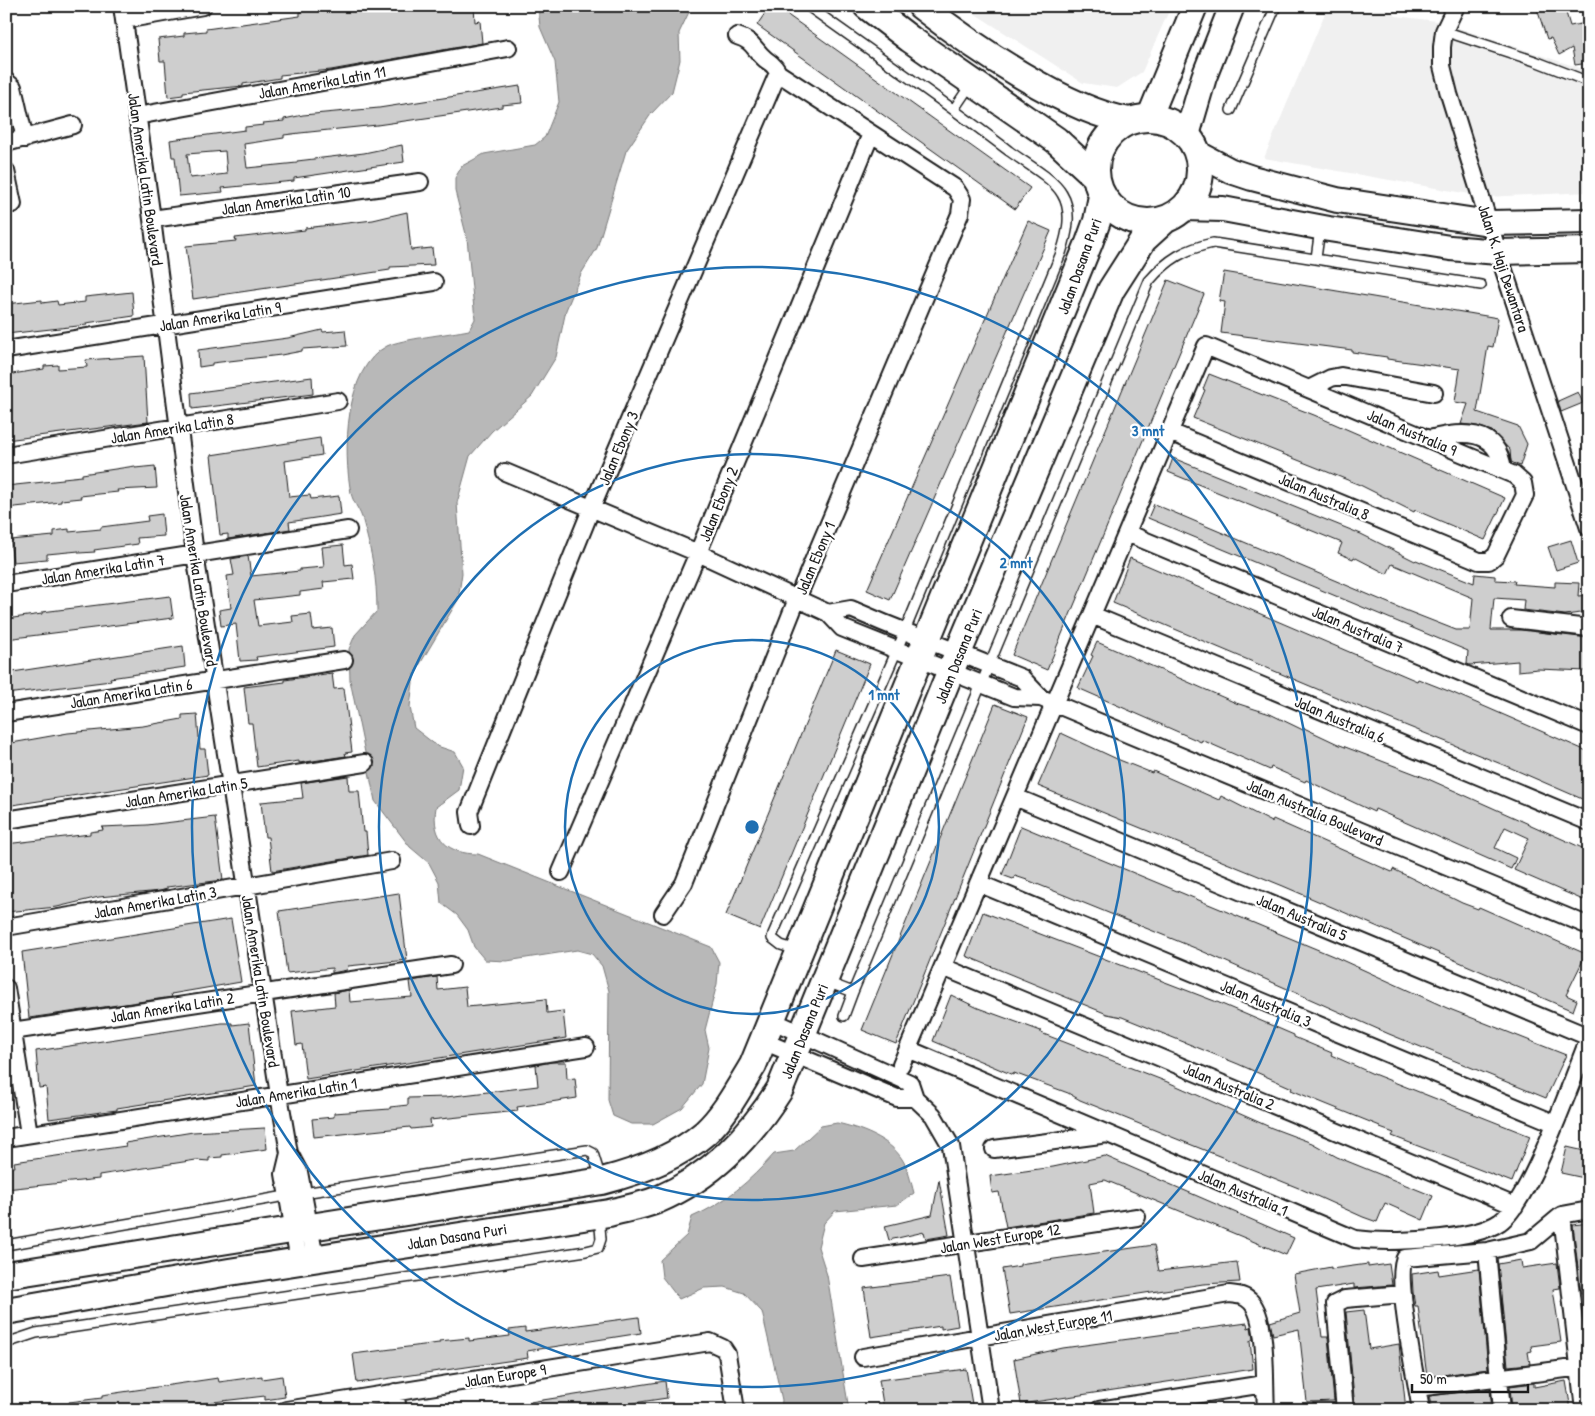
<svg xmlns="http://www.w3.org/2000/svg" width="1595" height="1416" font-family="'Patrick Hand',sans-serif">
	<rect width="100%" height="100%" fill="#fff"/>
	<filter id="ink" filterUnits="userSpaceOnUse"><feTurbulence type="fractalNoise" baseFrequency=".02" numOctaves="2"/><feDisplacementMap in="SourceGraphic" scale="10" xChannelSelector="R" yChannelSelector="G"/><feConvolveMatrix kernelMatrix="1 2 1 2 8 2 1 2 1" color-interpolation-filters="sRGB"/></filter>
	<g filter="url(#ink)">
		<!-- built -->
		<path fill="#f0f0f0" d="M963,6H1171L1142,72L1117,88L1083,83Z
			M1328,6H1385L1396,16L1437,21L1589,71V192L1487,197L1264,158Z"/>
		<!-- water -->
		<path fill="#b8b8b8" stroke="#7a7a7a" d="M538,6H701L690,10L679,33L680,60L672,92L651,114L626,151L597,248L581,274L566,310L556,357L532,396L492,431L470,456L457,503L462,573L458,600L414,674L410,707L414,728L437,746L455,752L463,766L459,790L436,807C431,839 448,854 478,854L711,947L719,962L717,984L705,1030L709,1048L702,1084L682,1108L653,1124H631L613,1116L608,1100L609,991L602,966L592,954L577,950L507,961L485,960L474,947L468,930L457,915L441,903L439,882L429,863L410,847L375,801L350,680L349,649L355,635L377,611C377,578 372,553 363,521C361,511 353,503 351,493C343,453 344,368 387,346C402,339 449,334 469,330L475,319L467,238L455,191V178L462,166L484,154L535,145L545,137L559,102L555,62L540,27Z
			M837,1123C859,1128 889,1138 902,1159C908,1168 911,1182 914,1193L897,1205L835,1211L824,1223L818,1247L827,1275L849,1410H781L782,1400L762,1312L744,1293L725,1287L704,1288L679,1299L662,1277L660,1260L687,1235L692,1217C725,1203 750,1181 774,1154L794,1151L821,1126Z"/>
		<!-- building -->
		<path fill="#cecece" stroke="#1c1c1c" fill-rule="evenodd" d="M334,6H474L475,22L480,21L482,43L331,70L280,75V78L243,84V86L183,92V95L168,97L165,61H160L158,39L184,36V33L206,31V29L300,16V12Z
			M770,6H775L1030,188L1015,209L757,25Z
			M1536,6H1564L1570,26L1586,23L1589,38V63L1575,65L1572,48L1559,55L1551,38L1547,39Z
			M520,86L522,103L502,105V107L377,125L300,133L284,135V138L244,144L247,168L297,163V161L364,153L402,145L404,162L294,178V181L222,188L223,192L179,196L175,157H172L170,140L245,130V127L264,125L263,123L284,121V119L303,115L379,108ZM225,151L227,174L190,178L187,154Z
			M407,212L411,250L432,248L434,265L390,267V270L193,299L186,246L236,241L235,238L305,230V228L373,220Z
			M1028,221L1051,231L890,600L867,590Z
			M1224,272L1498,318L1493,347L1488,346L1477,412L1518,426L1527,444L1520,466L1511,462L1510,450L1492,431L1477,426L1461,424L1468,404L1455,402L1460,369L1387,359V357L1352,352V350L1221,333L1225,302L1219,301Z
			M1168,280L1204,294L1047,670L1012,655Z
			M132,292L134,316L86,323L87,325L6,334V304L42,300V303L57,301L58,305L85,302V297Z
			M322,330L323,332L345,330L347,346L302,349V351L281,355L212,363V365L199,367L198,350L288,338Z
			M144,356L148,422L6,440V375L44,369V366L58,365V369L87,367L86,360Z
			M1209,374L1314,415L1505,498L1485,540L1415,510L1414,512L1360,485L1193,418L1205,390L1203,389Z
			M312,377L313,394L192,409L191,393Z
			M1578,392L1583,403L1561,412L1558,401Z
			M320,438L322,455L285,461L289,497L310,495L311,499L339,496L341,514L289,522L290,529L228,539V534L220,535L211,455Z
			M1173,458L1361,534L1415,561L1416,560L1474,583L1475,574L1495,576V580L1515,581L1514,584L1555,587V582L1579,583L1578,596L1589,595V612L1565,615L1523,610L1524,600L1494,598L1491,630H1521L1588,638L1587,671L1538,669L1518,671V661L1470,665L1467,664L1468,651L1148,518L1154,504L1405,610L1456,630H1470L1473,598L1392,564L1387,574L1354,557L1353,559L1338,553L1342,543L1168,472Z
			M135,466V468L155,466L157,488L117,490L118,492L80,496L81,498L61,500V502L6,508V486L63,480V478L82,476V474Z
			M162,514L164,536L137,538L138,544L94,550L95,552L79,553V551L47,554V559L13,562L10,540L54,536V531L69,529V532L101,529V527L148,521L147,516Z
			M1571,540L1578,563L1556,570L1548,547Z
			M343,545L345,565L352,564L354,579L323,582L324,589L300,592V595L254,600L258,626L293,622L292,616L311,614L313,630L332,628L334,647L256,657L257,660L240,661L236,624L221,626L219,610L231,608L227,576L234,575L231,559L248,556L251,576L300,571V569L324,567L322,547Z
			M1130,558L1417,681L1418,679L1451,692L1589,752V802L1511,768L1355,705L1113,603Z
			M170,596L173,618L6,639V619L42,614V612Z
			M1097,642L1236,703L1270,714L1303,730L1304,728L1340,745L1426,778L1589,851V887L1583,900L1514,870L1529,838L1505,827L1495,848L1516,858L1511,869L1375,809L1374,812L1306,780L1305,782L1271,767L1270,770L1202,740L1201,742L1078,688L1093,656L1091,655Z
			M183,646L185,667L110,678L111,681L6,694V673Z
			M836,650L870,664L760,929L726,915Z
			M332,673L334,689L344,688L352,752L345,753L346,756L299,763V761L257,767L252,723H248L244,687L285,682V680Z
			M995,704L1028,717L896,1044L862,1030Z
			M197,714L200,749H205L208,775L6,806V744L68,733L143,726L182,719V715Z
			M1061,733L1117,759L1152,773L1153,771L1219,800L1221,796L1272,822L1273,819L1392,872L1393,869L1462,903L1478,909L1479,907L1586,954L1566,995L1577,1000L1573,1011L1283,886L1038,786Z
			M348,776L349,791H359L363,832H366L368,855L272,871L268,837H265L261,802L303,798L301,783Z
			M215,817L223,880L167,887V889L160,891L99,897L57,907L6,912V844L90,834V832L103,830L102,827L147,825Z
			M1021,826L1333,956L1447,1008L1566,1055L1546,1098L1389,1034L1195,948L1027,880L1015,876L1013,879L1002,875Z
			M399,893L407,960L348,966L347,970L332,973V968L287,973L279,911Z
			M983,912L1217,1002L1294,1035V1037L1332,1053L1331,1055L1371,1073L1530,1136L1512,1182L1392,1136L1394,1133L1380,1128V1126L1291,1090L1292,1088L1238,1064L1122,1017L1107,1014L966,956Z
			M231,919L241,982L171,994L172,997L29,1018L22,952Z
			M437,977L438,990L465,987L467,1007L546,999L547,1013L563,1011L566,1038L306,1079L302,1044L296,1045L292,1011L335,1006L334,993L349,990L350,1002L412,997L410,981Z
			M951,995L978,1008L1041,1031V1033L1170,1083L1272,1128L1312,1143L1337,1157L1433,1196L1423,1220L1385,1203L1377,1222L1363,1217L1301,1189L1080,1100L1068,1093L1014,1073L1013,1075L933,1041Z
			M222,1023H232V1025L249,1023L256,1086L130,1106L117,1108V1110L49,1119L46,1087L39,1088L36,1051Z
			M552,1062H566L567,1079L575,1078L577,1098L517,1107L518,1111L430,1120L431,1127L411,1129L410,1127L314,1137L312,1119L334,1117V1113L390,1109V1107L408,1105V1098L446,1097L538,1086L536,1065Z
			M265,1128L267,1149L222,1155V1157L209,1158V1161L196,1160L99,1175V1179L6,1189V1167H15L14,1162L126,1146L125,1143L193,1132Z
			M1567,1147L1589,1152V1179L1561,1173Z
			M1105,1156L1294,1238L1286,1255L1105,1180L1090,1183L1094,1213L1006,1227L999,1192L992,1193L990,1176L1053,1167Z
			M939,1180L949,1235L926,1239L924,1232L889,1240L885,1226L932,1215Z
			M1589,1223V1292L1581,1293L1573,1225Z
			M1154,1245L1159,1271L1237,1262L1240,1282L1203,1284L1010,1314L1002,1269L1020,1266V1264L1026,1263Z
			M1521,1260L1522,1268L1557,1263L1560,1288L1553,1289L1561,1342L1531,1346L1532,1351L1528,1352L1530,1364L1508,1366L1498,1264Z
			M1368,1264V1267L1389,1264L1392,1285L1354,1288V1284L1316,1290L1322,1337H1328L1334,1401L1307,1402L1299,1329L1273,1335L1270,1322L1300,1313L1294,1274L1331,1267V1269Z
			M1479,1269L1488,1369L1427,1377L1418,1306H1415L1413,1292L1412,1274L1438,1270L1439,1275Z
			M950,1277L958,1326L941,1329V1326L871,1337L864,1288Z
			M1364,1310L1369,1349L1399,1344L1406,1410H1383L1382,1404L1355,1408L1346,1312Z
			M639,1317L641,1333L527,1351L528,1358L357,1383L353,1354L439,1343V1341L469,1338V1341L510,1336L509,1330L525,1328V1332Z
			M1247,1323L1248,1328L1251,1327L1253,1339L1250,1341L1253,1369L1021,1404L1014,1359L1063,1348Z
			M966,1369L973,1410H884L879,1380Z
			M262,1376V1379L282,1376L285,1397L265,1400V1396L222,1401L197,1404L198,1409L188,1410H70L69,1402L102,1398V1395L218,1378L219,1382Z
			M665,1381L667,1398L586,1410H531L530,1402Z
			M1566,1381L1571,1410H1512L1510,1386L1534,1383V1387Z
			M1490,1389L1492,1410H1432L1429,1396Z"/>
		<g fill="none" stroke-linecap="round" stroke-linejoin="round">
			<defs>
				<path id="lane" d="M1444,31L1535,61L1589,82
					M954,109L971,84
					M1231,110L1276,6
					M1316,258L1320,229
					M797,950L781,945L772,938L773,934L897,650L1061,253C1067,235 1073,212 1062,194C1053,178 1024,162 1009,151C944,101 875,54 808,6
					M827,982L853,992L1149,281C1168,259 1185,249 1213,243L1481,285
					M844,1016L853,992
					M6,1245L303,1193L587,1150L593,1153L601,1179
					M6,1343L36,1333L586,1251L598,1248L601,1239L599,1216"/>
				<path id="street" d="M122,6L152,219L195,554L279,1095L289,1153L299,1172L315,1258
					M1456,6L1444,31L1442,47V66L1449,94L1498,252L1589,528
					M124,20L203,6
					M6,81L13,87L25,139
					M137,116L508,48
					M6,143L73,125
					M6,171L13,204
					M152,219L420,182
					M6,350L434,282
					M1309,389L1331,378L1341,376L1434,393
					M1429,439C1460,431 1498,427 1503,470
					M6,455L338,401
					M505,472L698,553L828,613L842,628L1014,697L1041,698L1589,926
					M1127,533L1589,726
					M6,584L348,530
					M828,613L851,609L884,623L1022,678L1041,698
					M1092,615L1589,822
					M1511,619L1589,628
					M6,713L344,660
					M1015,797L1589,1037
					M6,820L365,763
					M471,826L469,812L592,507L778,73
					M561,872L698,553L871,134
					M978,883L1554,1123
					M663,914L684,883L797,599L960,214L962,199L955,188L778,73C774,64 771,64 765,59C753,49 754,41 737,36
					M6,927L392,861
					M943,967L1515,1206
					M6,988L29,1134
					M771,1020L910,1083L915,1098L933,1115L951,1146L991,1410
					M12,1031L451,965
					M763,1041L897,1098H915
					M908,1049L1355,1239C1388,1243 1473,1241 1500,1222C1530,1202 1573,1077 1589,1038
					M901,1065C1003,826 1104,586 1206,346L1514,475L1523,483L1525,495L1496,555L1489,561H1479L1170,432
					M6,1138L586,1047
					M994,1149L1108,1134
					M289,1153L284,1174L299,1261
					M1562,1215L1584,1410
					M1487,1251L1502,1410
					M863,1259L1137,1217
					M863,1357L1229,1294C1238,1295 1244,1295 1251,1302C1268,1320 1264,1384 1266,1410
					M1417,1388L1589,1366
					M395,1392L398,1410
					M286,1410L710,1342L723,1348L727,1354L736,1410
					M1099,1410L1264,1384
					M1345,1410L1335,1304L1345,1299L1403,1294
					M1421,1410C1417,1385 1394,1274 1405,1258L1487,1251L1531,1241L1562,1215L1589,1210"/>
				<path id="secondary" d="M1149,118L1195,6
					M1187,135L1204,77L1232,6
					M1197,153L1231,171L1252,178L1337,200L1489,223L1589,221
					M1183,208L1223,209L1329,229L1450,248L1498,252L1589,250"/>
				<path id="primary" d="M867,6L910,39L1056,140L1096,177
					M921,6C972,46 1068,112 1130,121
					M1096 170a52 52 0 1 1 104 0a52 52 0 1 1-104 0Z
					M6,1275L602,1181C637,1172 676,1158 705,1133C725,1115 739,1088 753,1065L1089,243L1097,221L1102,196
					M6,1311L229,1272L609,1213C624,1209 642,1206 657,1200C711,1177 749,1138 780,1089L958,653L1111,290L1143,240L1166,219"/>
			</defs>
			<!-- lane casing -->
			<use href="#lane" stroke="#1c1c1c" stroke-width="12"/>
			<!-- street casing -->
			<use href="#street" stroke="#1c1c1c" stroke-width="20"/>
			<!-- secondary casing -->
			<use href="#secondary" stroke="#1c1c1c" stroke-width="28"/>
			<!-- primary casing -->
			<use href="#primary" stroke="#1c1c1c" stroke-width="30"/>
			<!-- lane -->
			<use href="#lane" stroke="#fff" stroke-width="9"/>
			<!-- street -->
			<use href="#street" stroke="#fff" stroke-width="16"/>
			<!-- secondary -->
			<use href="#secondary" stroke="#fff" stroke-width="24"/>
			<!-- primary -->
			<use href="#primary" stroke="#fff" stroke-width="26"/>
		</g>
	</g>
	<!-- distance rings -->
	<g fill="none" stroke="#1f6fb2" stroke-width="2.5">
		<circle cx="752" cy="827" r="187"/>
		<circle cx="752" cy="827" r="373"/>
		<circle cx="752" cy="827" r="560"/>
	</g>
	<g text-anchor="middle" dominant-baseline="central" stroke-width="4.5" stroke-linejoin="round" paint-order="stroke">
		<!-- street labels -->
		<g font-size="16" fill="#1c1c1c" stroke="#fff">
			<text transform="translate(322 82) rotate(-10)">Jalan Amerika Latin 11</text>
			<text transform="translate(146 179) rotate(82)">Jalan Amerika Latin Boulevard</text>
			<text transform="translate(286 200) rotate(-8)">Jalan Amerika Latin 10</text>
			<text transform="translate(1079 266) rotate(-70)">Jalan Dasana Puri</text>
			<text transform="translate(1504 268) rotate(72)">Jalan K. Haji Dewantara</text>
			<text transform="translate(220 316) rotate(-9)">Jalan Amerika Latin 9</text>
			<text transform="translate(172 428) rotate(-9)">Jalan Amerika Latin 8</text>
			<text transform="translate(1412 432) rotate(23)">Jalan Australia 9</text>
			<text transform="translate(618 448) rotate(-67)">Jalan Ebony 3</text>
			<text transform="translate(1324 496) rotate(23)">Jalan Australia 8</text>
			<text transform="translate(718 504) rotate(-68)">Jalan Ebony 2</text>
			<text transform="translate(815 558) rotate(-67)">Jalan Ebony 1</text>
			<text transform="translate(103 569) rotate(-9)">Jalan Amerika Latin 7</text>
			<text transform="translate(199 580) rotate(81)">Jalan Amerika Latin Boulevard</text>
			<text transform="translate(1358 629) rotate(23)">Jalan Australia 7</text>
			<text transform="translate(958 656) rotate(-68)">Jalan Dasana Puri</text>
			<text transform="translate(131 693) rotate(-9)">Jalan Amerika Latin 6</text>
			<text transform="translate(1340 719) rotate(23)">Jalan Australia 6</text>
			<text transform="translate(186 792) rotate(-9)">Jalan Amerika Latin 5</text>
			<text transform="translate(1315 812) rotate(23)">Jalan Australia Boulevard</text>
			<text transform="translate(155 902) rotate(-10)">Jalan Amerika Latin 3</text>
			<text transform="translate(1302 917) rotate(23)">Jalan Australia 5</text>
			<text transform="translate(261 981) rotate(81)">Jalan Amerika Latin Boulevard</text>
			<text transform="translate(1266 1003) rotate(23)">Jalan Australia 3</text>
			<text transform="translate(172 1007) rotate(-9)">Jalan Amerika Latin 2</text>
			<text transform="translate(804 1031) rotate(-68)">Jalan Dasana Puri</text>
			<text transform="translate(1229 1086) rotate(23)">Jalan Australia 2</text>
			<text transform="translate(296 1092) rotate(-9)">Jalan Amerika Latin 1</text>
			<text transform="translate(1243 1192) rotate(23)">Jalan Australia 1</text>
			<text transform="translate(457 1236) rotate(-9)">Jalan Dasana Puri</text>
			<text transform="translate(1000 1238) rotate(-9)">Jalan West Europe 12</text>
			<text transform="translate(1053 1325) rotate(-10)">Jalan West Europe 11</text>
			<text transform="translate(505 1375) rotate(-9)">Jalan Europe 9</text>
		</g>
	</g>
	<circle cx="752" cy="827" r="8" fill="#1f6fb2" stroke="#fff" stroke-width="2.5"/>
	<g font-size="15" text-anchor="middle" font-weight="bold" fill="#1f6fb2" stroke="#fff" stroke-width="4.5" stroke-linejoin="round" paint-order="stroke">
		<text x="1148" y="436">3 mnt</text>
		<text x="1016" y="568">2 mnt</text>
		<text x="884" y="700">1 mnt</text>
	</g>
	<!-- margin -->
	<rect width="1595" height="1416" fill="none" stroke="#fff" stroke-width="25"/>
	<rect x="12" y="12" width="1570" height="1391" fill="none" stroke="#1c1c1c" stroke-width="2" filter="url(#ink)"/>
	<!-- scale -->
	<path d="M1412 1384v8h116v-8" fill="none" stroke="#1c1c1c" stroke-width="2.5"/>
	<text x="1420" y="1384" font-size="15" fill="#1c1c1c" stroke="#ffffff" stroke-width="4" paint-order="stroke">50 m</text>
</svg>
